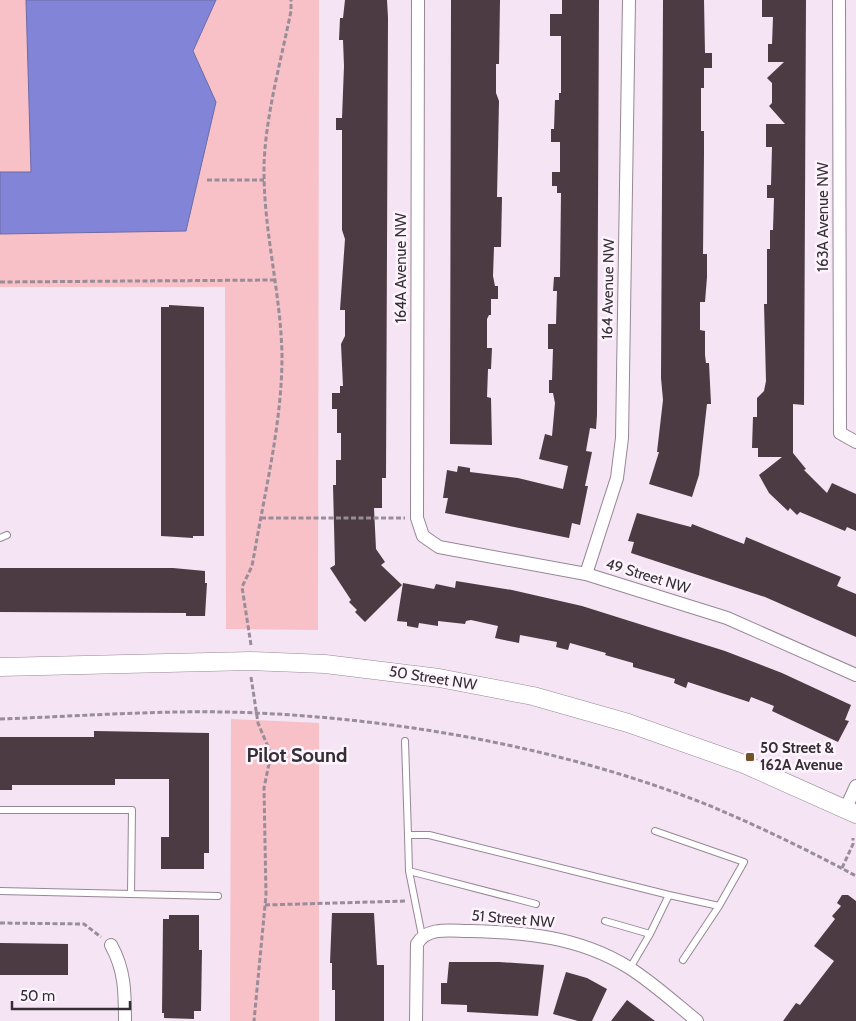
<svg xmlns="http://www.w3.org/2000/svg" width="856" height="1021" font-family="Cabin,sans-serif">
	<rect width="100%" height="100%" fill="#f4e4f4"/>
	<!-- green -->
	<path fill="#f8c0c7" d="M0,0H319L318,630L226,629L225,287H0Z
		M231,719L319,723V1021H230Z"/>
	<!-- water -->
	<path fill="#8285d7" stroke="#6b6ba6" d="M26,0H216L193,51L216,102L186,231L0,234V172H31Z"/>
	<!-- building -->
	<path fill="#4c3b43" d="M345,0H387L388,18L386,478H382V508H374L376,549L385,562L381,565L402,585L365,622L355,612L357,610L349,602L351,600L330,568L335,565L333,485H336V460H341V433H337V409H332V393H340V386H343L341,344L345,336V310H340L345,239L342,230V130H336V118H342L344,66L343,40H339L340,18H343Z
		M451,0H500L499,64H496V93L499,101L497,197H502L501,247H494L493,276L495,286H498V299H491V315H489L487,319V348H492L491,369H488L487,397L491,398L492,445L450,444Z
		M562,0H599L597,415L596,429L590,428L586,451L592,452L585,486H588L580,525L572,523L569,538L445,513L448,498H443L447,470L457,472L458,466L470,468V472L518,478L563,489L568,466L539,459L545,434L552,436L555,403L553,393H549V380H552L553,349H548V324H556L557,291H553L554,277H560L561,193H557V186H552V172H560V142H551V129H554L555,100H559V93H561V36H550V14H562Z
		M663,0H704L705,53H712V68H704V88H701V131H704V154L703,254H707V277L705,302H700V330L705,331V355L706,363H709L711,404H707L699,475L692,497L649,484L659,452H657L663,400L661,378Z
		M762,0H806L804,405L793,404V453L806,469L804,470L827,493L832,483L856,494V531L847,527L845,531L800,512L797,515L790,508L788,511L769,493L759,475L782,457H758V448H752L753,417H757V398L764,391L766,381L764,304H767V249H770V230H773L774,198H767V185H771L772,147H766V124H785L769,106L772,103V83L767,78L784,62H768V44H772L773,17H762Z
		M169,305L204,307V536H193V538L161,536V307H169Z
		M637,513L691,527L692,524L744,544L746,537L841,577L837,586L856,594V637L765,597L631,553L634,542L628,541Z
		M0,568H173L205,571V583H207L205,616H186V613L0,612Z
		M456,581L512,590L582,606L725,651L782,673L851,705L845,720L849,721L838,742L772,711L774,706L751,697L749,702L688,682L686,688L674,683L675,679L633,667V663L605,655L606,653L570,643L568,650L556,647L557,642L520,635L519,643L495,638L498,626L471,620L466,621L465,624L438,621V626L419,623L418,628L407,626V622L397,621L403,583L434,589L436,584L455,588Z
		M94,731L209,733V853H204V869H161V837H169V779H115V785H12V790H0V737H94Z
		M842,895H848L856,901V1021H783L796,1003L800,1005L834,961L814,946L835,919L832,916L841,906L837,903Z
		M332,913H374L377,965H384V1021H335V990H332V963H330Z
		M169,915H199V950H202L201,1011H194V1019L164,1018V1013H162L163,919H169Z
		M0,943L68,944V975H0Z
		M449,962H499L544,965L538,1016L467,1012V1005L441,1004V983H447Z
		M566,972L587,978L607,989L592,1021H578L553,1014Z
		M627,1000L655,1021H611Z"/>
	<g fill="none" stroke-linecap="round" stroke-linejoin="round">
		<defs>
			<path id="service" d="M0,538L7,535
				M405,741L408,835
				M0,810H132L131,894
				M655,831L744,862L719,906
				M409,871L536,904
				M0,891L218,896
				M669,895L719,906L683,960
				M605,921L650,934
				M422,936L409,871L408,835H429L669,895L650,934L630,968"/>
			<path id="minor" d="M418,0L417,518L423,536L439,547L586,574L727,618L856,675
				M839,0L840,433L856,442
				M586,574L617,478L622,438L629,0
				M845,810L856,786
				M111,945C125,970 125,993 125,1021
				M416,1021L417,944C427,926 452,931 470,931C526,932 579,937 628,967C652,982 675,1003 697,1021"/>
			<path id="secondary" d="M0,667L251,661L325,664L439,678L533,696L628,723L744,764L856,814"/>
		</defs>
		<!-- service casing -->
		<use href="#service" stroke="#968796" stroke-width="8"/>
		<!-- minor casing -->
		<use href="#minor" stroke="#968796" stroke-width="14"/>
		<!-- secondary casing -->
		<use href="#secondary" stroke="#968796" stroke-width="19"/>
		<!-- path -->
		<path stroke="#988d98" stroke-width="3" stroke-dasharray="5 2.5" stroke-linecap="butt" d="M207,180H264
			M0,282L274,280
			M261,518H405
			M251,645L242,587L252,566L256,544C267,482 282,419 282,356C281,294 264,234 264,171C264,121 281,61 291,11V0
			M251,677L258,723L271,754L264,788L266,895L254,1021
			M0,719C85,716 172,709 257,713C408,720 567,749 708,805C758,826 808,850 856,876
			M842,868L853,844V838
			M265,905L406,901
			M0,923L84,924L101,937"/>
		<!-- service -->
		<use href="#service" stroke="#fff" stroke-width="6"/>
		<!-- minor -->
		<use href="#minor" stroke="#fff" stroke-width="12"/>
		<!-- secondary -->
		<use href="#secondary" stroke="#fff" stroke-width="18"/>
	</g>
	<!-- markers -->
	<rect fill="#715427" stroke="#fdf4fd" stroke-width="2" x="745" y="752" width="10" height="10" rx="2.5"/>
	<g text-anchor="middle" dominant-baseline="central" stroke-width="5" stroke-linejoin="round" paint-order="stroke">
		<!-- street labels -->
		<g font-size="15" fill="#352f35" stroke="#fdf4fd">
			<text transform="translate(823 217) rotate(-90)">163A Avenue NW</text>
			<text transform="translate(401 268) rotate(-90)">164A Avenue NW</text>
			<text transform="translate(608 289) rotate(-89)">164 Avenue NW</text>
			<text transform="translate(648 576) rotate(17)">49 Street NW</text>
			<text transform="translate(433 678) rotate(9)">50 Street NW</text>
			<text transform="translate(513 919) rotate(5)">51 Street NW</text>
		</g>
		<!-- poi labels -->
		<g font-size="15" font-weight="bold" fill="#352f35" stroke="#fdf4fd" text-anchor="start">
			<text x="760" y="748">50 Street &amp;<tspan x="760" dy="17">162A Avenue</tspan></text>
		</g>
		<!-- district labels -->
		<g font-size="20" font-weight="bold" fill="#352f35" stroke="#fdf4fd">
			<text x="297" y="755">Pilot Sound</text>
		</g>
	</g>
	<!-- scale -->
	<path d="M12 1001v8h118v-8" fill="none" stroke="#352f35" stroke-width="2.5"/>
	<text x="20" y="1001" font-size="15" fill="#352f35" stroke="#fdf4fd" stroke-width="4" paint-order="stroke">50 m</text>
</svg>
